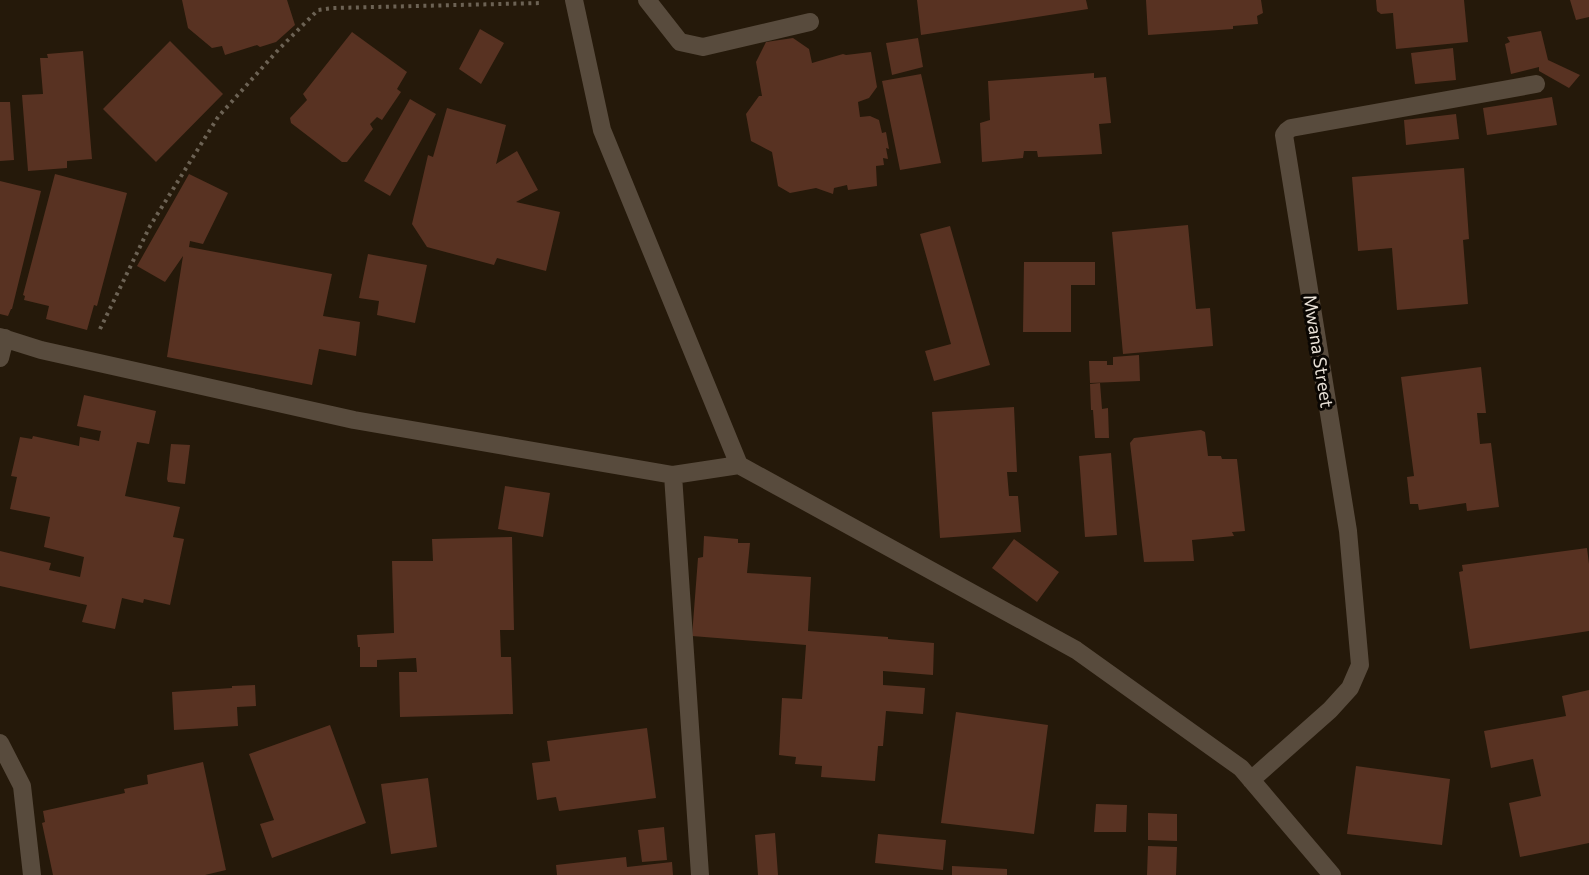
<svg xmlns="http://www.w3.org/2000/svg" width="1589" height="875" font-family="Commissioner,sans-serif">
	<rect width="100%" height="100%" fill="#25190a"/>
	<!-- building -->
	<path fill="#583222" d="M182,0H287L295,25L276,42L260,47L257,45L225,55L222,46L212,48L188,28Z
		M917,0H1086L1088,9L921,35Z
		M1146,0H1261L1263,13L1257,16L1258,24L1233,26V29L1148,35Z
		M1376,0H1464L1468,42L1396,49L1393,13L1381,14L1377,11Z
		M1570,0H1589V17L1576,20Z
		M480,29L504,43L481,84L459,69Z
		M1541,31L1548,60L1580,75L1569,88L1539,71V67L1511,74L1505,44L1510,42L1507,37Z
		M352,32L407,72L397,89L401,92L382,120L377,117L370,124L373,129L347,162H342L291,123L290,118L307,100L303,94Z
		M793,38L809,49L812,63L843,54L846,55L871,52L877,87L869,98L858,102L860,117L870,116L879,120L882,133L886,132L889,149L886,148L888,159L883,158L884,165L876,166L877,186L848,190L847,185L834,188L833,194L816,188L790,193L778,186L772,152L751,141L746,114L759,96H762L756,62L766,42Z
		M918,38L923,67L892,75L886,43Z
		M170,41L223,94L156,162L103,109Z
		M1453,48L1456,80L1415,84L1411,53Z
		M83,51L92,159L67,161V168L28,171L22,95L43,94L40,58H48L47,54Z
		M1094,73V78L1106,77L1111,123L1099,124L1102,154L1038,157L1037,151H1024L1023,158L982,162L980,123L990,120L988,81Z
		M921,74L941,163L900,170L882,81Z
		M1552,97L1557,125L1487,135L1483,108Z
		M410,99L436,114L390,196L364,181Z
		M0,102H10L14,160L0,161Z
		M447,108L506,125L496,164L517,151L538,190L516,202L560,212L546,271L497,258L494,265L427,247L412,224L428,155L433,157Z
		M1456,114L1459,139L1406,145L1404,120Z
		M1464,168L1469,239L1463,240L1468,304L1397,310L1392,248L1358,251L1352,177Z
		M55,174L127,193L97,306L94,305L87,330L46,319L49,306L24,300L25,296L23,295Z
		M189,174L228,193L203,244L190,241L189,247L332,274L323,316L360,322L356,356L319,349L312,385L167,357L183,256L165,282L137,266Z
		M0,181L41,191L12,309H11L8,316L0,314Z
		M1188,225L1196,309L1210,308L1213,346L1123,354L1112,232Z
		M950,226L990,365L934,381L925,351L951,344L920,234Z
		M368,254L427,265L415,323L377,315L379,301L359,298Z
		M1024,262H1095V285H1071V332H1023Z
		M1139,355L1140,381L1090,383L1089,361H1107V365H1113V357Z
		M1481,367L1486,413H1477L1480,444L1491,443L1499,507L1467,511L1466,503L1419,510L1418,504H1410L1407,477L1414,476L1401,377Z
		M1100,383L1102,409L1108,408L1109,438H1095L1093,410H1091L1090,384Z
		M84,395L156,411L149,444L137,442L125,496L180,507L173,537L184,539L170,605L144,599L143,603L122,598L115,629L82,622L87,605L0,586V551L51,563L49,570L80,577L84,557L44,547L50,517L10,509L17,477L11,476L20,437L32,439L33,436L79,446L80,437L99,441L101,431L77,426Z
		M1014,407L1017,472H1007L1009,496H1018L1021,532L940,538L932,412Z
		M1201,430L1205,432L1208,456H1221L1222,459H1237L1245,531L1232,532L1234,536L1192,540L1194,561L1144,562L1130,443L1134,438Z
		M171,444L190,445L185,484L168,482L167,479Z
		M1111,453L1117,535L1085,537L1079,456Z
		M505,486L550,493L543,537L498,529Z
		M704,536L738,539V543H750L747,573L811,577L808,631L888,637V639L934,643L933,675L883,671V685L925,688L923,714L886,711L883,746H878L875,781L821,777L822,766L795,764L796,757L779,755L782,698L802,699L806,645L692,636L698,558L703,557Z
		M512,537L514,630H500L501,657H511L513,714L400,717L399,672H417L416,658L377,660V667H360V647H358L357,635L394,633L392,561H433L432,539Z
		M1014,539L1059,572L1037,602L992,568Z
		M1587,548L1589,564V631L1470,649L1459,572L1463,571L1462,565Z
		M255,685L256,706L237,707L238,726L174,730L172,692L232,688V686Z
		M1589,690V843L1520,857L1509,803L1541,796L1533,759L1491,768L1484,731L1566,716L1562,696Z
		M956,712L1048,725L1034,834L941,823Z
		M330,725L366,823L272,858L260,824L274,820L249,754Z
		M647,728L656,798L559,811L556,797L537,800L532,763L550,761L547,741Z
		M203,762L226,870L205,875H53L42,823L45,822L43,811L125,793L124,789L148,784L147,775Z
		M1356,766L1450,779L1442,845L1347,834Z
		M428,778L437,847L391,854L381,784Z
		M1096,804L1127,805L1126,832H1094Z
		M1148,813L1177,814V841L1148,840Z
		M664,827L667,860L642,862L638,830Z
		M775,833L778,875H758L755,835Z
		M878,834L946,840L943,870L875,863Z
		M1148,846L1177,847L1176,875H1147Z
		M626,857L627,867L672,862L673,875H557L556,865Z
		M952,866L1007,869V875H952Z"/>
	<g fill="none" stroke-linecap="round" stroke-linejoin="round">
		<!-- path -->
		<path stroke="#6c6254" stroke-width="4" stroke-dasharray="3 4.5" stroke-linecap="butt" d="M100,329L150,226L218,117L279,49L318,10L333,8L542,3"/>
		<!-- lane -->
		<path stroke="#584b3d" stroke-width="18" d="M647,0L680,42L703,47L810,22"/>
		<!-- street -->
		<path stroke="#584b3d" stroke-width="18" d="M574,0L602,130L739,465L1076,650L1241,768L1332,875
			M0,337L41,350L354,420L673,475L739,465
			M0,358L5,338
			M673,475L700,875
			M0,743L22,786L32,875
			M1251,780L1330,710L1350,688L1360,665L1348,531L1284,135L1287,131L1291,128L1536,84"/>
	</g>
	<g text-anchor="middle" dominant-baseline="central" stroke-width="6" stroke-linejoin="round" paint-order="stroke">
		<!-- street labels -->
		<g font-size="18" fill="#e9e1d7" stroke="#0a0602">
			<text transform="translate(1319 351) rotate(81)">Mwana Street</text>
		</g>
	</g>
</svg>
